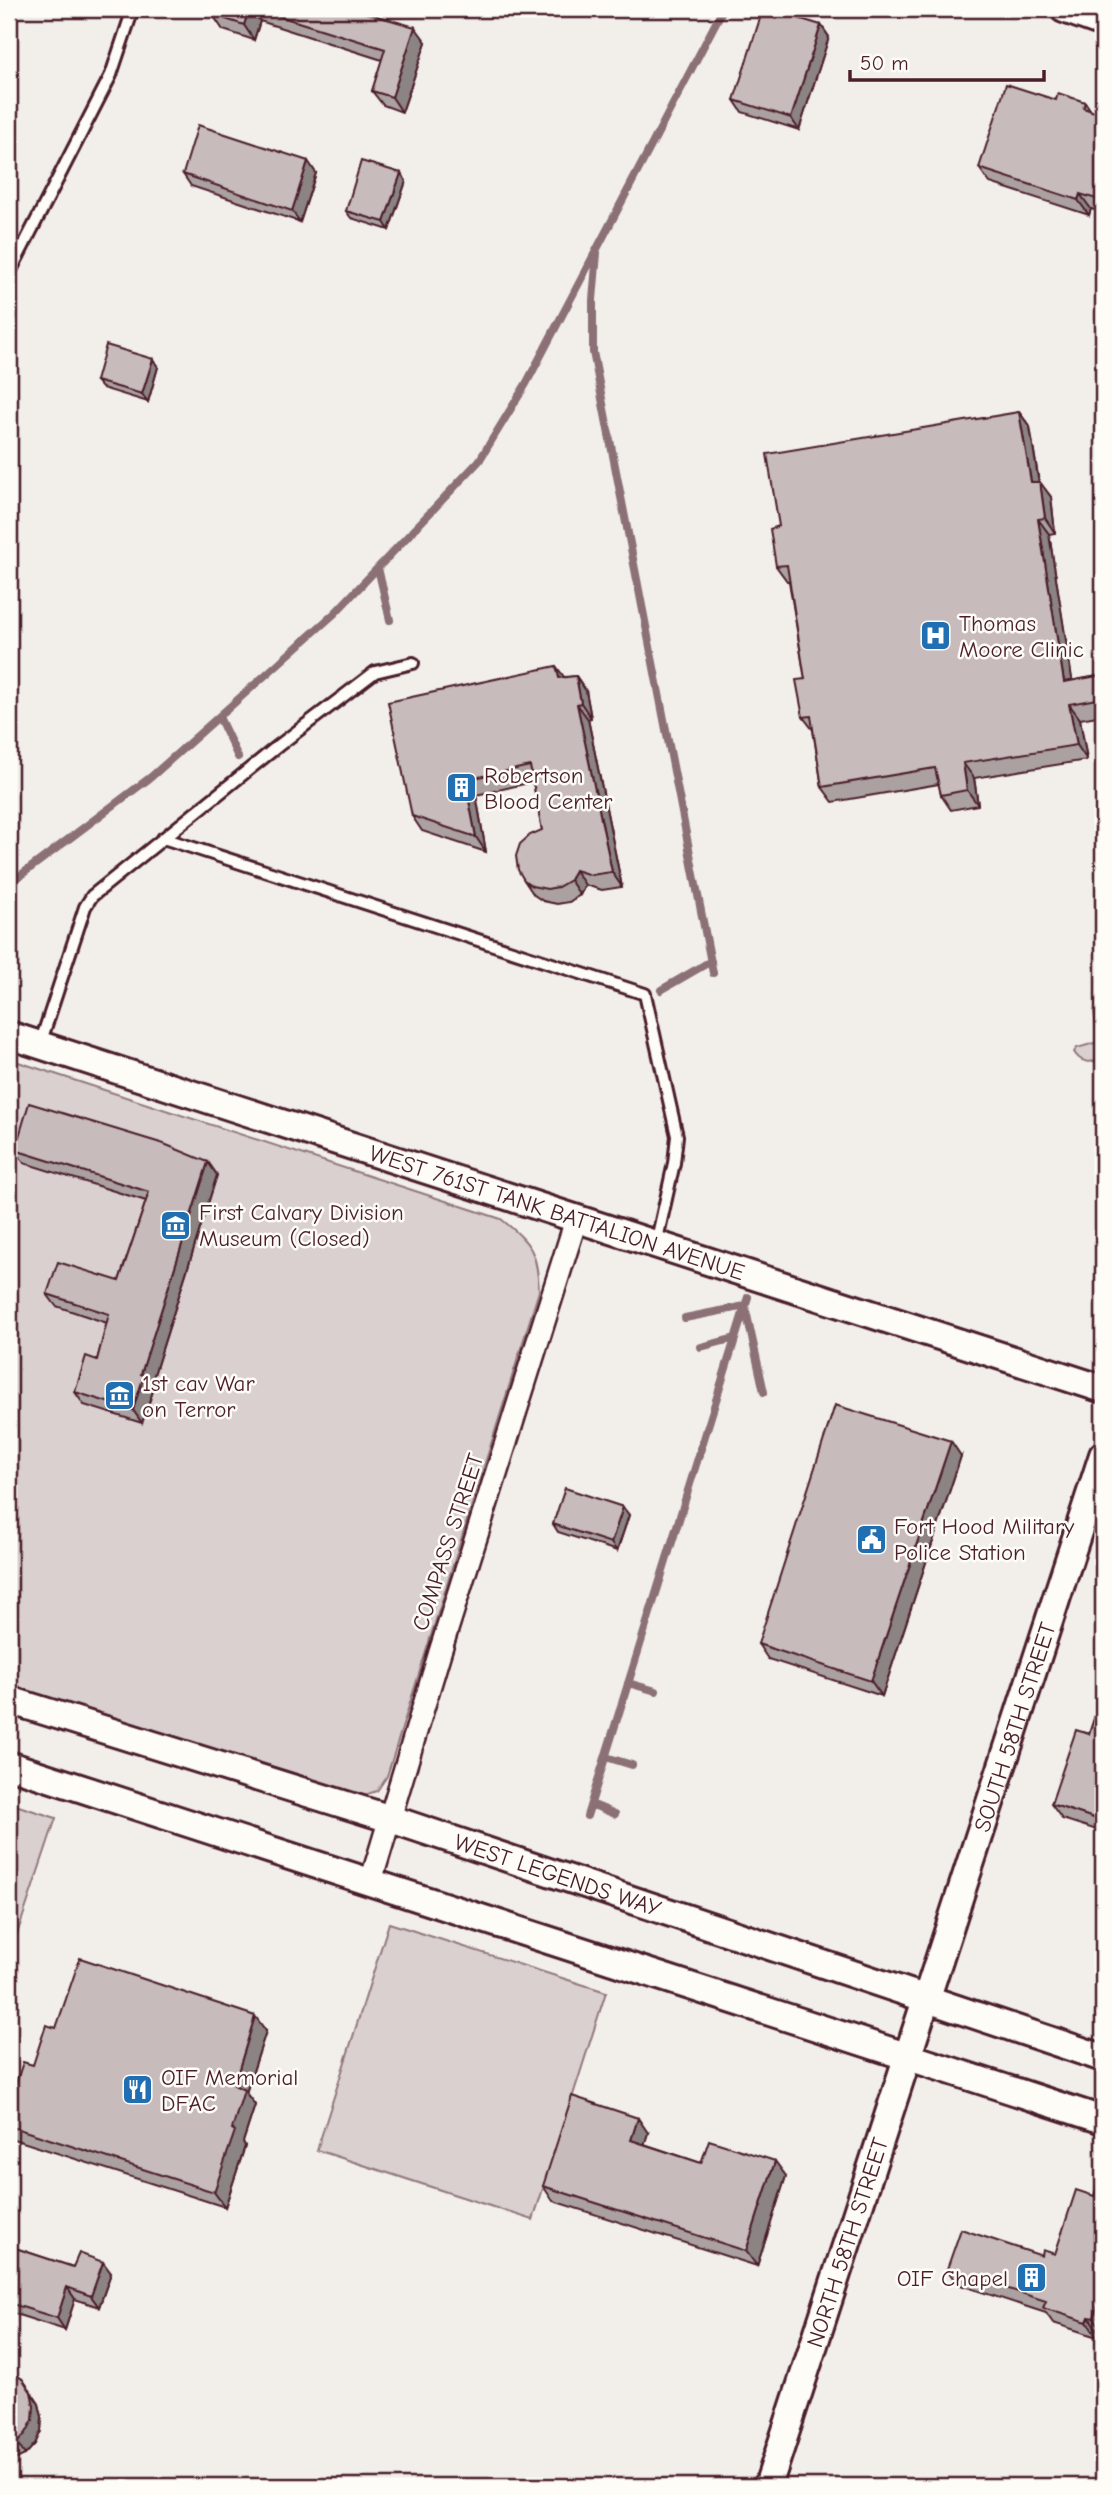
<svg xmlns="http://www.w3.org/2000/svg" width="1112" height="2495" font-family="'Comic Neue',sans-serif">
	<rect width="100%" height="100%" fill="#f2efeb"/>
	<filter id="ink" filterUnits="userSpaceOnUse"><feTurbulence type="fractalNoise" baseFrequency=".0143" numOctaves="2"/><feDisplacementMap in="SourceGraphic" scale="14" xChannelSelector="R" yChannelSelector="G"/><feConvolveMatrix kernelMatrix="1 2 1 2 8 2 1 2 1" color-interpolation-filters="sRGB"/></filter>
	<g filter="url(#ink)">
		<!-- green -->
		<path fill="#d9d0cf" stroke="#92787d" stroke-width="2" d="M1103,1010V1059C1091,1063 1081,1064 1074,1052L1077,1048L1098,1042L1094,1011Z
			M9,1059L501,1219C532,1244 537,1251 539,1291L387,1776L377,1791L358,1797L9,1688Z
			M9,1803L56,1818L9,1958Z
			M389,1923L606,1992L533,2220L317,2150Z"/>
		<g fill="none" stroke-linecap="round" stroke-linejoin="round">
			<!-- stream -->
			<path stroke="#8b6f75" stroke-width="8" d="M597,253L593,300V352L713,973
				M378,568L390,620
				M219,717L238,757
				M9,884L151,777L335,613L479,461L526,384L723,9
				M661,990L711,961
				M685,1318L745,1306L764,1392
				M701,1347L735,1338
				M628,1683L656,1691
				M606,1757L632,1765
				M591,1804L615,1814
				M587,1816L748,1297"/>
			<defs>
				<path id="service" d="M9,274L111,75L133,9
					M163,838L645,994L677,1136L674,1163L656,1244
					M40,1044L85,907L92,896L278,746L375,672L413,663"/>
				<path id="minor" d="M371,1881L440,1652L576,1220"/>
				<g id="tertiary">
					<path d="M1064,9L1103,23"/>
					<path id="s1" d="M9,1035L1103,1389"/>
					<path id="s2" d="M9,1700L391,1819L1103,2058"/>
					<path d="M9,1765L1103,2120"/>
					<path id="s3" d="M768,2486L1103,1455"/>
				</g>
			</defs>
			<!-- service casing -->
			<use href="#service" stroke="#4a1f2b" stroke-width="16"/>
			<!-- minor casing -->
			<use href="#minor" stroke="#4a1f2b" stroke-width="26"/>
			<!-- tertiary casing -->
			<use href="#tertiary" stroke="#4a1f2b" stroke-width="32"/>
			<!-- service -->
			<use href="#service" stroke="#fdfcf7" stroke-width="10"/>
			<!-- minor -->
			<use href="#minor" stroke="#fdfcf7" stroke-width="21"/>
			<!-- tertiary -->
			<use href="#tertiary" stroke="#fdfcf7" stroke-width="26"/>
		</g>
		<!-- wall -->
		<path fill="#aca1a1" stroke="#4a1f2b" stroke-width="2" d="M215,9H379L377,16L426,42L402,112L383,105L372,91L382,60L260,21L254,40L223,30L213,15Z
			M821,25L829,37L799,130L742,112L734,100Z
			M1056,100L1085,102L1091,111L1103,115V212L1091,209L1089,215L990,183L979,168Z
			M316,173L300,222L191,186L183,174Z
			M401,173L406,181L389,230L351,218L346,211Z
			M158,367L148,402L102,388L96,381Z
			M1019,412L1030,427L1039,482L1051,497L1055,533L1049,534L1072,681L1103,675V715L1080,719L1087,760L974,778L978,805L951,810L941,795L939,784L833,802L822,787L813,730L803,717L805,679L789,581H787L776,566L779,526Z
			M576,676L586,691L591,718L588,719L622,887L602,890L585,885L580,895L569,902L557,904L543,901L534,895L524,880L542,830L533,782L476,795L486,852L422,831L412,816L565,677Z
			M15,1150L208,1162L217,1175L151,1384L154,1388L142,1423L84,1405L75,1392L97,1360L107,1323L56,1306L47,1294L119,1281L146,1201L24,1163Z
			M961,1456L882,1696L768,1659L758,1644Z
			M629,1515L617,1551L558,1532L553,1524Z
			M1103,1691V1832L1062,1819L1051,1804L1089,1734Z
			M56,2028L266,2031L246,2093L255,2105L243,2142L245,2146L225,2207L13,2139L9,2133V2105Z
			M648,2133L644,2144L701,2163L786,2176L757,2266L553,2201L543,2186Z
			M1103,2190V2333L1099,2332L1097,2337L1053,2323L1046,2313L957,2284L947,2269L1055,2254L1094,2196Z
			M9,2246L73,2267L111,2273L99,2307L75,2299L65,2330L9,2312Z
			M9,2370L23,2380L39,2404L42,2417L41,2431L35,2444L25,2455L12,2461H9Z"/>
		<!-- shaded-wall -->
		<path fill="#8c8383" stroke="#4a1f2b" stroke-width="2" d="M249,9H251L260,21L254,40L244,25Z
			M364,9H379L374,26L363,12Z
			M821,25L829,37L799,130L791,118Z
			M415,27L426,42L402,112L392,97Z
			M1085,102L1095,117L1083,108Z
			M308,161L316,173L300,222L292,211Z
			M401,173L406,181L389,230L384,222Z
			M1080,194L1091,209L1089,215L1078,200Z
			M153,359L158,367L148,402L142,394Z
			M1019,412L1030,427L1041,497L1031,482Z
			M1040,482L1051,497L1055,533L1045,518Z
			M1038,519L1049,534L1075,697L1064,682Z
			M556,666L567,681L559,678Z
			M576,676L586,691L591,718L581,703Z
			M577,704L588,719L622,887L612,872Z
			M1069,704L1080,719L1087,760L1077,745Z
			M963,763L974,778L978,805L967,790Z
			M465,780L476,795L486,852L476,837Z
			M575,870L585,885L580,895L570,880Z
			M208,1162L217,1175L151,1384L154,1388L142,1423L133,1410L141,1374Z
			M951,1441L961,1456L882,1696L871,1681Z
			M623,1507L629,1515L617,1551L611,1543Z
			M255,2016L266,2031L246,2093L255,2105L243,2142L245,2146L225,2207L214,2192L232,2129L234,2085Z
			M638,2118L648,2133L641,2155L631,2140Z
			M775,2161L786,2176L757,2266L746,2251Z
			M103,2262L111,2273L99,2307L91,2296Z
			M67,2287L75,2299L65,2330L57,2318Z
			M1103,2289V2331L1094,2318Z
			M1089,2317L1099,2332L1097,2337L1087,2322Z
			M23,2380L39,2404L42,2417L41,2431L35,2444L25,2455L17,2443Z"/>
		<!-- building -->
		<path fill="#c8bbbb" stroke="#4a1f2b" stroke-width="2" d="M215,9H249L244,25L213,15Z
			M256,9H364L363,12L415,27L392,97L372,91L385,49Z
			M763,9H768L821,25L791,118L734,100Z
			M1006,84L1056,100L1058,93L1085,102L1083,108L1103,115V201L1080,194L1078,200L979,168Z
			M198,125L308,161L292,211L183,174Z
			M361,161L401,173L384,222L346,211Z
			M106,345L153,359L142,394L96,381Z
			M1019,412L1031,482H1040L1045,518L1038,519L1064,682L1103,675V698L1069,704L1077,745L963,763L967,790L941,795L935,768L822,787L811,716L803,717L796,680L805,679L787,565L776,566L770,529L779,526L767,454Z
			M556,666L559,678L576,676L581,703L577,704L612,872L591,875L575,870L570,880L558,887L547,889L532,886L524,880L518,870L516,856L520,844L530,835L542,830L530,766L465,780L476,837L412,816L388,702Z
			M29,1103L164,1144L208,1162L141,1374L144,1375L133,1410L75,1392L86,1356L97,1360L109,1314L47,1294L58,1262L119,1281L149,1192L15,1150Z
			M835,1405L951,1441L871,1681L758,1644Z
			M565,1488L623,1507L611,1543L553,1524Z
			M1103,1691V1821L1051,1804L1076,1730L1089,1734Z
			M80,1958L255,2016L234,2085L244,2090L232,2129L235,2131L214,2192L9,2126V2105L23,2062L33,2065L46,2025L56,2028Z
			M572,2096L638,2118L631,2140L701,2163L709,2140L775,2161L746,2251L543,2186Z
			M1097,2187L1103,2190V2289L1094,2318L1089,2317L1087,2322L1043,2308L1046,2301L947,2269L961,2229L1042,2256L1043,2250L1055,2254L1076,2190L1094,2196Z
			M9,2246L73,2267L79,2253L103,2262L91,2296L67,2287L57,2318L9,2303Z
			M9,2370L12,2371L23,2380L31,2392L34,2406L33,2420L26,2433L17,2443L9,2447Z
			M505,2482L519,2486H504Z"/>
	</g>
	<!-- icons -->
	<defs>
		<symbol id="hospital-square" viewBox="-11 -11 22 22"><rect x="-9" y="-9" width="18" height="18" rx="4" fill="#1f6fb2" stroke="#fdfcf7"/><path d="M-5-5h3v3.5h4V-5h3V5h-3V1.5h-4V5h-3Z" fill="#fff"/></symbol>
		<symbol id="building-square" viewBox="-11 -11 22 22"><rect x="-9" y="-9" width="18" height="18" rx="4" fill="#1f6fb2" stroke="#fdfcf7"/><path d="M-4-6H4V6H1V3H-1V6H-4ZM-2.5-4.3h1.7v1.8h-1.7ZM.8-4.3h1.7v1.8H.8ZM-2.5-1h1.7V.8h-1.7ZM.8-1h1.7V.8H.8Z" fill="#fff"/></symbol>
		<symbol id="museum-square" viewBox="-11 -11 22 22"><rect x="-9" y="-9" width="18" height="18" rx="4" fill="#1f6fb2" stroke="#fdfcf7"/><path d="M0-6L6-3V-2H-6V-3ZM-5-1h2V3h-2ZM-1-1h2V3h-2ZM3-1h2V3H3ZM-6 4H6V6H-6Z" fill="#fff"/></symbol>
		<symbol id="civic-square" viewBox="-11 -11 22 22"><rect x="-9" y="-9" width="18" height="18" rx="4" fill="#1f6fb2" stroke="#fdfcf7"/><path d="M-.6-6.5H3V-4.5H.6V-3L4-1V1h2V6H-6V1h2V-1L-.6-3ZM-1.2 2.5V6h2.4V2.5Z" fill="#fff"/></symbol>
		<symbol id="restaurant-square" viewBox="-11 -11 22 22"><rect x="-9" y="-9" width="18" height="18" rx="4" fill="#1f6fb2" stroke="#fdfcf7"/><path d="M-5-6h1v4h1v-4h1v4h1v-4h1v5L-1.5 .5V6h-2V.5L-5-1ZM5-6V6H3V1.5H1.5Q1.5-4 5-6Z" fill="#fff"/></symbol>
	</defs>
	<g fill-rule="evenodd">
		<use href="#hospital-square" x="918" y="618" width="35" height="35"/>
		<use href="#building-square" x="444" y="770" width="35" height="35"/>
		<use href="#museum-square" x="158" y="1208" width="35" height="35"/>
		<use href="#museum-square" x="102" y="1378" width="35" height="35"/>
		<use href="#civic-square" x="854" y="1522" width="35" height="35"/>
		<use href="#restaurant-square" x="120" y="2072" width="35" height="35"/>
		<use href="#building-square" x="1014" y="2260" width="35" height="35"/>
	</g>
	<g text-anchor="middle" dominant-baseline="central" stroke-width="5" stroke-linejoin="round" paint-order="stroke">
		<!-- poi labels -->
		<g font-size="23" fill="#4a1f2b" stroke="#fdfcf7" text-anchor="start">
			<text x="959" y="623">Thomas<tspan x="959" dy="26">Moore Clinic</tspan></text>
			<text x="484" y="775">Robertson<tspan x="484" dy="26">Blood Center</tspan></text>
			<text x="199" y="1212">First Calvary Division<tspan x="199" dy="26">Museum (Closed)</tspan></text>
			<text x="142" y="1383">1st cav War<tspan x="142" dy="26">on Terror</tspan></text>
			<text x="894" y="1526">Fort Hood Military<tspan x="894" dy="26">Police Station</tspan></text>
			<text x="161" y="2077">OIF Memorial<tspan x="161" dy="26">DFAC</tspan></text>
			<text x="1008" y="2278" text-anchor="end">OIF Chapel</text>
		</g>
		<!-- street labels -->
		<g font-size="23" fill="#4a1f2b" stroke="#fdfcf7">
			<text stroke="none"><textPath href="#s1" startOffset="576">WEST 761ST TANK BATTALION AVENUE</textPath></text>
			<text transform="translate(448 1542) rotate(-72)">COMPASS STREET</text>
			<text stroke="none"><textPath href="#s3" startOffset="798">SOUTH 58TH STREET</textPath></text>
			<text stroke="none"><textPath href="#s2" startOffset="576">WEST LEGENDS WAY</textPath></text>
			<text stroke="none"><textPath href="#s3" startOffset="256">NORTH 58TH STREET</textPath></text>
		</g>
	</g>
	<!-- margin -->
	<rect width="1112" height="2495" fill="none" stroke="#fdfcf7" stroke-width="35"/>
	<rect x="18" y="18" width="1077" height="2460" fill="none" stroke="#4a1f2b" stroke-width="2.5" filter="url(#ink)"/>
	<!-- scale -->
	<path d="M850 70v10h194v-10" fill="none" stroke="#4a1f2b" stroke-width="3.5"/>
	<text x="860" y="70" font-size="21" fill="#4a1f2b" stroke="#fdfcf7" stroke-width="5" paint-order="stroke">50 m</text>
</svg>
